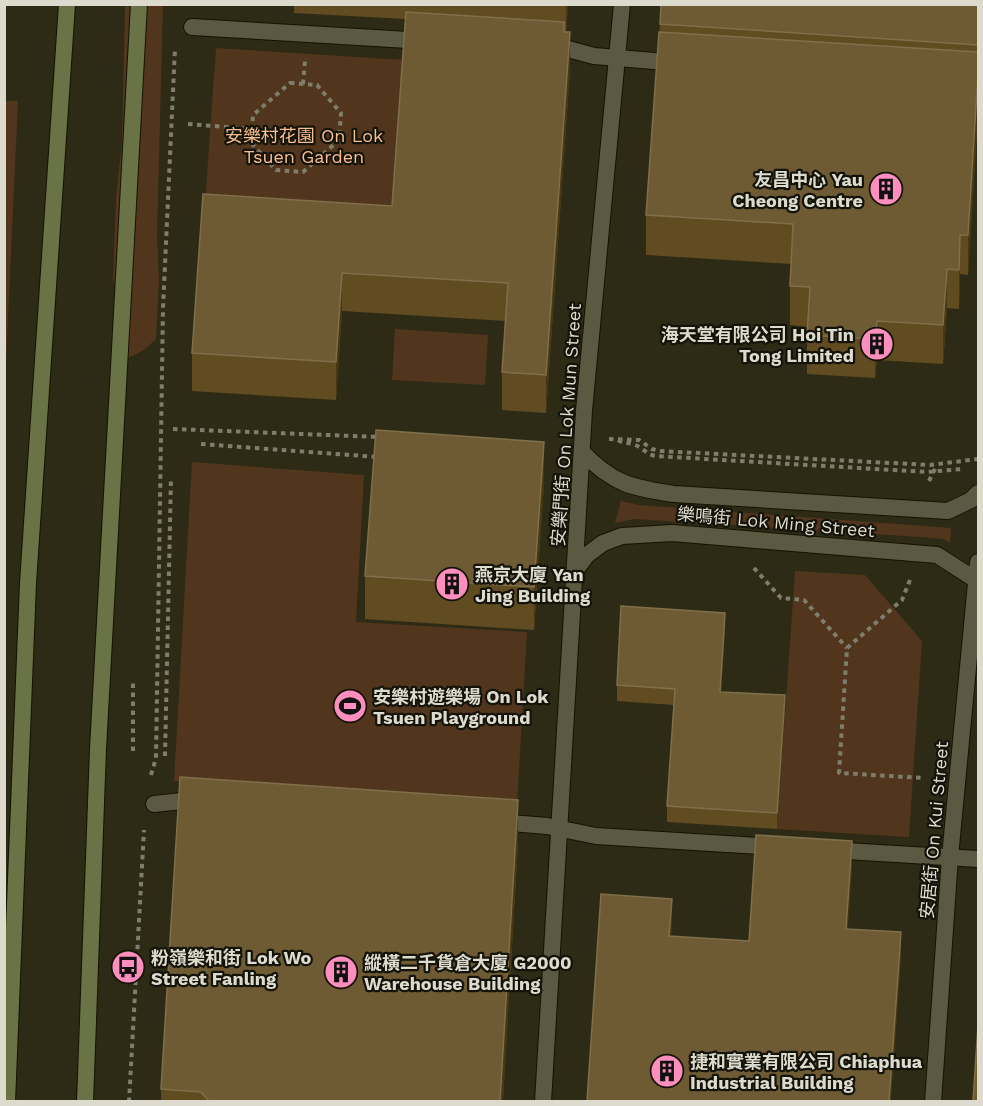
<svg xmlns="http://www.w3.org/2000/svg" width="983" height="1106" font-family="'Work Sans','Noto Sans SC',sans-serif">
	<rect width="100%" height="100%" fill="#2d2b15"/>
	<!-- green -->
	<path fill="#52351d" d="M125,5H163L157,236L159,280L156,339L144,350L117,364L121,303L113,279L116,198L122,141Z
		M216,48L405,60L392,243L203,231Z
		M5,101H18L5,384L4,101Z
		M395,329L488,335L485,385L392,380Z
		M192,462L364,475L356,622L527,632L517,804L174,781Z
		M621,501L639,505L951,528L950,543L943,539L921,537L634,519L615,523Z
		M795,571L865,575L922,641L909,837L777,829Z"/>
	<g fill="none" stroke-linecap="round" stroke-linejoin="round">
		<defs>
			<path id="pedestrian" d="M192,27L425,41
				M549,48L568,49L594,56L678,63
				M154,804L182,801L200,802
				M498,822L547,826L596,836L777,847
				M830,850L978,859"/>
			<path id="minor" d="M582,452C613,484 632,488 674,494L948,511L971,500L978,493
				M575,571L587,555L603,543L622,536L672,533L937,555L976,580L978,577
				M543,1102L584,411L622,4
				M933,1102L950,857L978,562"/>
			<path id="secondary" d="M7,1102L28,583L67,4
				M85,1102L98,749L139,4"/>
		</defs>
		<!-- pedestrian casing -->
		<use href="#pedestrian" stroke="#151301" stroke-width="18"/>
		<!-- minor casing -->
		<use href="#minor" stroke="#151301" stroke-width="18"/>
		<!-- secondary casing -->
		<use href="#secondary" stroke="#151301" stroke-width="18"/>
		<!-- path -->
		<path stroke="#7f7e6c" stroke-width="4" stroke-dasharray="4.5 4.5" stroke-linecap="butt" d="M290,83L317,85L341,113L339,140L303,172L276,170L251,143L253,115Z
			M303,84L305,61
			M188,124L252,129
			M173,429L379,437
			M609,439L639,440L652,449L660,451L930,465L978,459
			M618,440C624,444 626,442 632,444C641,446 646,454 655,456L927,472L962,469
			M201,444L377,457
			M929,481L937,465
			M754,568L781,598L804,600L847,648
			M910,580L902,600L847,648L839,773L924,778
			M133,751V680
			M165,756L171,477
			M151,775L156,758L163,308L175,48
			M129,1102L144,830"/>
		<!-- pedestrian -->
		<use href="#pedestrian" stroke="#5b5942" stroke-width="16"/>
		<!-- minor -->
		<use href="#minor" stroke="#5b5942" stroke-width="16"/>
		<!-- secondary -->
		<use href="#secondary" stroke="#6a7346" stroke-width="16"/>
	</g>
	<!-- wall -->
	<path fill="#604c20" d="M294,4H568L566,32L570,70L546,413L502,410V372L506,321L342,311L336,400L192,391V353L392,206L405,19L294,13Z
		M978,4V114L968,275L960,274L959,309L947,308L943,364L877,360L875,378L807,374V327L790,325V286L791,264L646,255V215L660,24Z
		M544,484L534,630L365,619V576Z
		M725,629L721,692L785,711L777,829L667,822V806L674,705L617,701V685Z
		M518,843L503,1101H161V1089Z"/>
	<!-- shaded-wall -->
	<path fill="#463814" d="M566,4H568L566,38Z
		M570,32V70L546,413V375Z
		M978,74V114L968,275V235Z
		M960,235V274L959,309V270Z
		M947,269V308L943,364V325Z
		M342,273V311L336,400V362Z
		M877,321V360L875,378V339Z
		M544,442V484L534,630V587Z
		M725,613V629L720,708V692Z
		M785,695V711L777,829V813Z
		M518,800V843L503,1101H500Z
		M852,841V869L846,957V929Z
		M672,899V927L669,964V936Z
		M901,932V961L891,1101H889Z"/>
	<!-- building -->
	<path fill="#6e5b33" stroke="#7f6f4b" stroke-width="1.5" d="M661,4H978V45L660,24Z
		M406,12L564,22V32H570L546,375L502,372L508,283L342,273L336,362L192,353L203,194L392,206Z
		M659,32L978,52V74L968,235H960L959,270L947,269L943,325L877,321L875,339L807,335L810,287L790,286L793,224L646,215Z
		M376,430L544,442L534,587L365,576Z
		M621,606L725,613L720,692L785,695L777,813L667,806L675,689L617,685Z
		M180,777L518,800L500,1101H209L201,1092L161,1089Z
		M756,835L852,841L846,929L901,932L889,1101H587L601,894L672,899L669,936L749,941Z
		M978,1025V1101H973Z"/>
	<!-- icons -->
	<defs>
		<symbol id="building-disc" viewBox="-11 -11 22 22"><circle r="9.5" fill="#fe8ebd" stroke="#141309"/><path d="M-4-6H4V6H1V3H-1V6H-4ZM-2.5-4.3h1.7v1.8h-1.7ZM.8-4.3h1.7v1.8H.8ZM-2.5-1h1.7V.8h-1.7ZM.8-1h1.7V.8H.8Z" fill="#111"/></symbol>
		<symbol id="stadium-disc" viewBox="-11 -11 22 22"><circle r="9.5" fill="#fe8ebd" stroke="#141309"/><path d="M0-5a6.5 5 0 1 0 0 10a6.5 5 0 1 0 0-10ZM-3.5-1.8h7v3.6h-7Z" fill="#111"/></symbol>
		<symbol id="bus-disc" viewBox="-11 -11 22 22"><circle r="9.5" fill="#fe8ebd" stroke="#141309"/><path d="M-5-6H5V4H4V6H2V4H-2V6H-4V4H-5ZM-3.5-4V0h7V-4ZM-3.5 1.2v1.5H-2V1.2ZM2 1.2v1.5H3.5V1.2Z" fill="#111"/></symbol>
	</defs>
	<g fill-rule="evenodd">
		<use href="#building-disc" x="867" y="170" width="38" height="38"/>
		<use href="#building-disc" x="858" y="325" width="38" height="38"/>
		<use href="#building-disc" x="433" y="565" width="38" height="38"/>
		<use href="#stadium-disc" x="331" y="687" width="38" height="38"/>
		<use href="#bus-disc" x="109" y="948" width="38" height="38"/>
		<use href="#building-disc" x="322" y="953" width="38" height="38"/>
		<use href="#building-disc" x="648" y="1052" width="38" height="38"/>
	</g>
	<g text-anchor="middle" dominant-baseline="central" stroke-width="4.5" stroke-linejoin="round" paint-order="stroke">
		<!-- park labels -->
		<g font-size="18" fill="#f9be8e" stroke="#141309">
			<text x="304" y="135">安樂村花園 On Lok<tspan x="304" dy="21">Tsuen Garden</tspan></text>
		</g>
		<!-- poi labels -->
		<g font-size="18" font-weight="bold" fill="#dcdbce" stroke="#141309" text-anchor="start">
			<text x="863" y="179" text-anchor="end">友昌中心 Yau<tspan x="863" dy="21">Cheong Centre</tspan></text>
			<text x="854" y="334" text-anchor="end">海天堂有限公司 Hoi Tin<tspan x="854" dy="21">Tong Limited</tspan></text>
			<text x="475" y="574">燕京大廈 Yan<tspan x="475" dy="21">Jing Building</tspan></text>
			<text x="373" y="696">安樂村遊樂場 On Lok<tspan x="373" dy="21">Tsuen Playground</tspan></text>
			<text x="151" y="957">粉嶺樂和街 Lok Wo<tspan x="151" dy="21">Street Fanling</tspan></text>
			<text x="364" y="962">縱橫二千貨倉大廈 G2000<tspan x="364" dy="21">Warehouse Building</tspan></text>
			<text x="690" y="1061">捷和實業有限公司 Chiaphua<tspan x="690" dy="21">Industrial Building</tspan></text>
		</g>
		<!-- street labels -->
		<g font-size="18" fill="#dcdbce" stroke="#141309">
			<text transform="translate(566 425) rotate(-86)">安樂門街 On Lok Mun Street</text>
			<text transform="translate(776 522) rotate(5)">樂鳴街 Lok Ming Street</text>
			<text transform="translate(934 830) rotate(-85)">安居街 On Kui Street</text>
		</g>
	</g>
	<!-- border -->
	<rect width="983" height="1106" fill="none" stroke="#dcdbce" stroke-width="12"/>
</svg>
